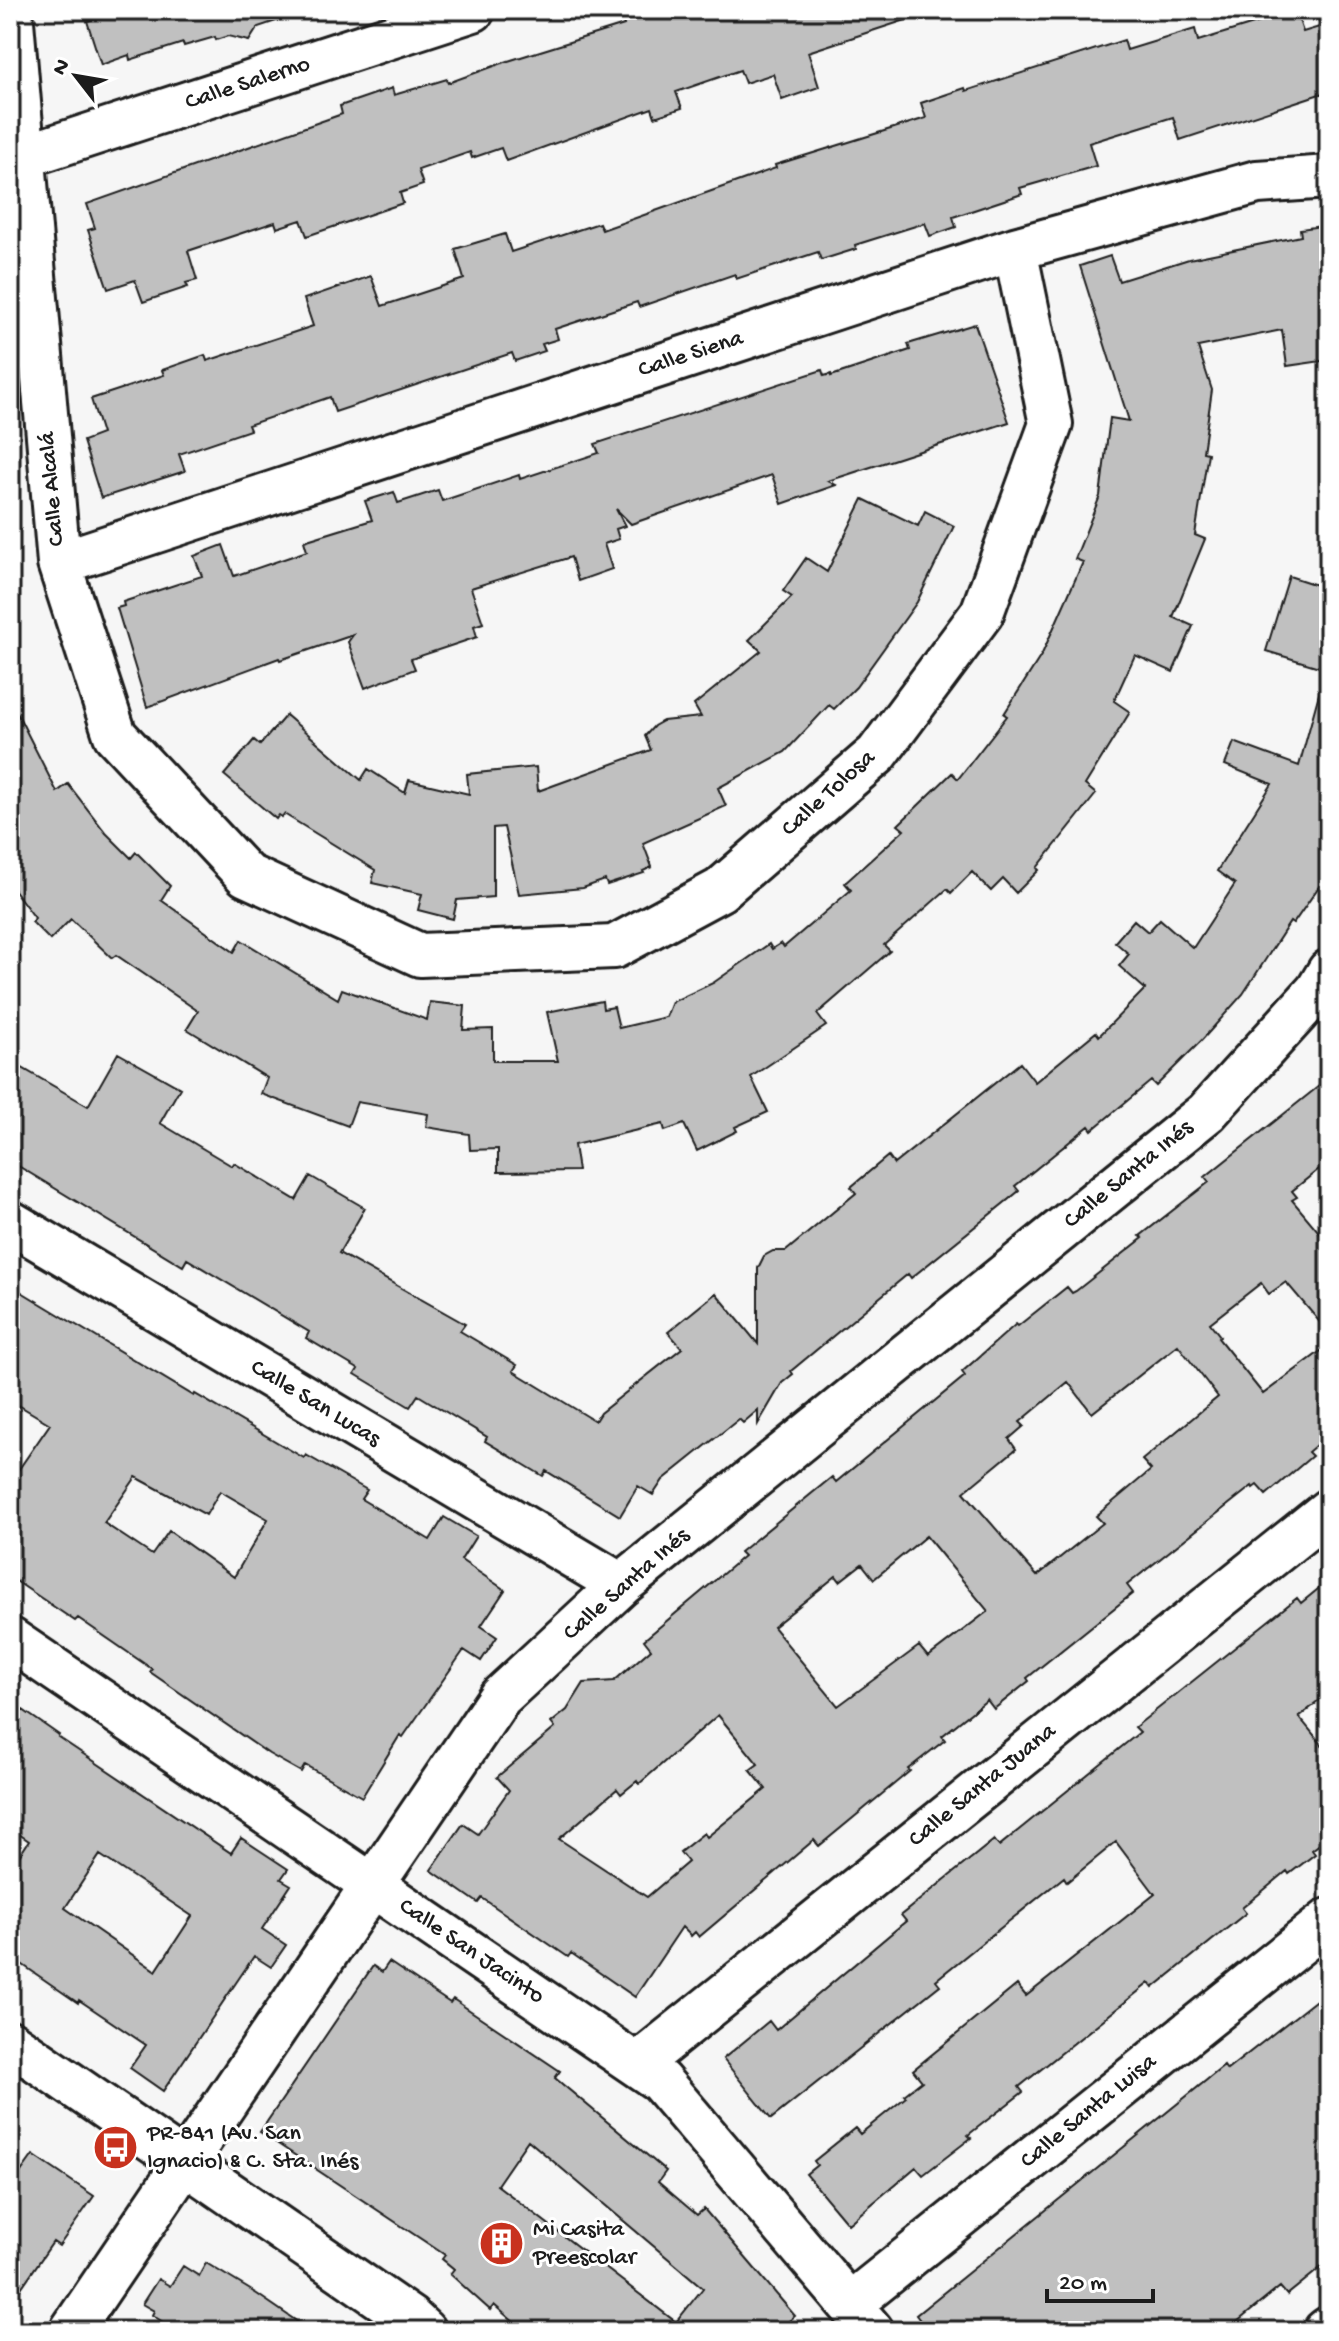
<svg xmlns="http://www.w3.org/2000/svg" width="1339" height="2341" font-family="'Gochi Hand',sans-serif">
	<rect width="100%" height="100%" fill="#f6f6f6"/>
	<filter id="ink" filterUnits="userSpaceOnUse"><feTurbulence type="fractalNoise" baseFrequency=".0125" numOctaves="2"/><feDisplacementMap in="SourceGraphic" scale="16" xChannelSelector="R" yChannelSelector="G"/><feConvolveMatrix kernelMatrix="1 2 1 2 8 2 1 2 1" color-interpolation-filters="sRGB"/></filter>
	<g filter="url(#ink)">
		<!-- building -->
		<path fill="#c0c0c0" stroke="#1c1c1c" stroke-width="2" fill-rule="evenodd" d="M92,10H290L291,16L258,27L249,41L228,36L216,40L215,37L184,46L183,43L130,60L129,55L101,65L87,21L94,19Z
			M619,10H918V16L808,52L819,87L782,100L773,74L745,83L740,70L676,92L682,108L655,117L652,108L506,161L501,148L472,158L470,152L418,170L423,185L400,193L403,203L307,236L301,220L277,228L275,222L188,251L197,280L186,283L188,287L143,302L135,280L108,289L88,230L95,228L87,204L342,114L340,106L392,88L394,95L447,79L448,83L508,61L624,25Z
			M1296,11L1303,32L1329,24V91L1180,140L1173,117L1089,143L1096,166L1020,188L1022,194L953,217L956,227L930,236L925,223L855,245L856,249L821,260L818,252L736,279L735,274L639,307L637,302L555,329L558,339L542,344L545,351L515,361L512,353L335,412L330,397L248,425L250,430L179,454L185,471L101,498L83,441L102,434L91,399L164,375L162,370L205,355L207,361L313,326L304,299L371,276L382,306L464,279L455,249L505,234L511,252L599,223L602,230L776,168L775,165L926,118L921,103L965,88L966,91L1124,40L1127,50L1195,29L1198,41Z
			M1329,225V360L1287,366L1282,330L1198,347L1212,390L1203,452L1208,453L1195,535L1205,539L1173,617L1193,626L1173,672L1135,655L1114,701L1130,712L1085,785L1096,794L1037,868L1039,870L1016,893L1003,879L991,891L972,872L951,893L947,889L884,945L890,951L817,1014L826,1026L751,1077L768,1112L735,1127L737,1131L697,1151L684,1124L665,1131L663,1124L574,1145L578,1171L498,1172V1149L470,1150L469,1134L426,1127L428,1114L357,1102L348,1126L261,1094L267,1078L187,1029L198,1011L116,955L112,958L71,919L50,940L32,922L35,918L10,885V699L57,792L68,784L106,833L131,858L136,852L170,886L161,900L234,952L241,940L338,999L342,989L427,1020L430,1002L465,1006L463,1030L493,1029V1061H558L547,1012L602,1001L603,1009L614,1007L619,1028L666,1017L672,1002L713,983L769,944L772,949L781,943L784,947L851,890L845,883L904,830L898,825L952,773L958,779L1007,716L1004,714L1042,654L1083,562L1075,559L1100,496L1110,418L1129,421L1080,266L1110,256L1119,281L1189,259L1301,236L1300,229Z
			M975,324L1009,422L828,481L836,485L782,504L772,475L631,524L616,509L625,526L616,529L619,539L604,544L612,569L578,581L571,557L471,588L483,623L474,626L477,637L411,659L415,669L365,688L348,642L353,635L280,660L279,658L147,707L117,608L124,606L123,602L202,576L194,556L223,545L234,576L307,551L304,541L372,520L365,501L394,492L398,503L438,490L442,501L519,475L520,479L599,453L595,444L822,370L824,376L831,374V376L910,350L908,344Z
			M863,499L918,526L925,511L954,526L917,602L856,687L834,709L829,705L785,752L718,788L726,806L643,843L652,867L643,871L644,873L607,885L605,880L583,888L519,894L504,827L493,828V897L457,900L453,919L418,910L422,894L372,883L375,870L284,814L282,817L279,815L276,819L224,775L254,740L260,745L286,715L361,780L368,769L405,793L409,780L469,794L467,774L536,767L538,791L651,750L645,736L654,726L663,721L701,717L694,705L761,651L749,640L792,597L783,591L806,558L827,572Z
			M1289,576L1329,589V670L1266,651Z
			M1320,690L1329,691V872L1293,924L1290,922L1243,994L1202,1040L1156,1086L1151,1081L1092,1130L1089,1126L1015,1186L1019,1191L911,1278L908,1274L791,1371L793,1374L782,1383L758,1424V1410L743,1423L739,1419L663,1480L653,1495L638,1486L620,1516L546,1471L543,1476L485,1441L487,1437L418,1395L410,1407L355,1374L358,1369L306,1338L309,1332L187,1259L183,1266L10,1161V1061L88,1106L118,1053L180,1088L160,1123L232,1166L234,1163L296,1200L310,1176L365,1208L339,1253L465,1324L460,1331L517,1365L513,1371L595,1421L600,1413L682,1348L668,1332L716,1293L758,1344V1268L764,1256L773,1251H786L856,1193L851,1187L888,1156L894,1164L1020,1063L1035,1082L1096,1032L1099,1036L1145,989L1119,966L1129,954L1115,942L1134,920L1148,932L1160,919L1193,948L1235,884L1217,871L1272,784L1225,765L1234,742L1299,766Z
			M1329,1078V1161L1292,1191L1297,1197L1292,1200L1329,1244V1333L1286,1282L1269,1294L1261,1283L1210,1323L1220,1336L1218,1338L1263,1394L1329,1345V1434L1308,1452L1312,1456L1266,1495L1257,1485L1253,1488L1252,1486L1127,1585L1133,1593L1027,1678L1029,1681L994,1709L987,1700L942,1736L945,1740L908,1769L910,1771L819,1846L814,1840L699,1937L695,1932L691,1936L682,1927L635,1997L571,1953L568,1957L482,1898L478,1903L431,1870L463,1824L478,1834L509,1790L497,1777L555,1728L551,1723L567,1710L584,1683L614,1681L651,1649L644,1640L744,1556L740,1552L832,1477L836,1482L965,1376L962,1372L1016,1324L1018,1326L1067,1287L1072,1293L1076,1291L1143,1238L1140,1236L1209,1182L1205,1177ZM1178,1345L1218,1397L1142,1460L1151,1470L1096,1516L1103,1523L1037,1576L964,1492L1016,1449L1009,1439L1024,1426L1020,1422L1068,1382L1092,1413ZM926,1536L988,1611L928,1657L919,1646L838,1706L773,1627L836,1576L840,1581L862,1564L874,1579ZM718,1715L758,1764L750,1770L766,1789L707,1837L704,1833L680,1852L688,1862L647,1897L559,1839L617,1789L621,1794L637,1781L639,1784Z
			M10,1285L194,1396L195,1394L304,1458L306,1455L367,1490L361,1499L430,1540L444,1517L476,1536L461,1560L505,1590L481,1626L497,1637L481,1661L464,1650L403,1737L400,1735L362,1797L305,1765L301,1772L269,1754L150,1672L152,1669L78,1618L75,1621L10,1577V1482L50,1424L10,1400ZM136,1477L206,1515L220,1491L268,1519L234,1577L169,1531L152,1555L104,1523Z
			M1329,1580V1693L1299,1717L1329,1753V1837L1312,1850L1315,1854L1289,1874L1287,1871L1242,1908L1246,1913L1153,1988L1149,1983L1019,2087L1023,2092L968,2135L971,2138L923,2175L916,2167L848,2224L806,2174L817,2165L814,2161L855,2128L860,2134L906,2097L904,2095L922,2081L913,2070L1017,1985L1026,1996L1155,1894L1116,1842L1067,1882L1064,1877L936,1980L940,1985L771,2119L723,2059L769,2021L776,2030L906,1921L901,1915L948,1877L994,1840L999,1846L1140,1732L1135,1727L1297,1598L1301,1603Z
			M10,1706L20,1713L23,1710L59,1735L58,1737L231,1853L241,1838L288,1869L281,1879L291,1885L262,1929L286,1945L271,1967L254,1956L163,2091L130,2068L146,2045L79,2000L78,2003L10,1956V1870L29,1841L10,1828ZM100,1855L192,1916L156,1971L65,1908Z
			M389,1962L450,2003L453,1999L560,2071L555,2078L666,2171L658,2182L697,2215L704,2209L795,2316L777,2331H524L494,2305L490,2310L450,2274L454,2269L442,2259L445,2255L260,2132L373,1966L382,1972ZM528,2140L703,2288L676,2322L497,2185Z
			M1329,1990V2261L1287,2295L1280,2287L1226,2331H928L916,2315L1224,2066L1227,2070Z
			M33,2155L94,2196L59,2246L53,2242L10,2304V2166L20,2173Z
			M206,2263L257,2294L311,2331H177L152,2315L154,2311L142,2304L158,2279L170,2286L183,2266L199,2276Z"/>
		<g fill="none" stroke-linecap="round" stroke-linejoin="round">
			<defs>
				<path id="minor" d="M11,10L59,563L115,735L246,875L420,955L614,947L720,890L877,754L982,613L1051,424L1015,249
					M22,157L473,10
					M59,563L1015,249L1257,182L1329,177
					M10,1222L621,1585
					M10,1639L660,2081L872,2331
					M10,2042L410,2318L424,2331
					M638,2064L1329,1510
					M850,2304L1329,1920
					M71,2331L500,1697L621,1585L1207,1112L1317,991L1329,971
					M1325,2331L1329,2328"/>
			</defs>
			<!-- minor casing -->
			<use href="#minor" stroke="#1c1c1c" stroke-width="48"/>
			<!-- minor -->
			<use href="#minor" stroke="#fff" stroke-width="42"/>
		</g>
	</g>
	<!-- icons -->
	<defs>
		<symbol id="bus-disc" viewBox="-11 -11 22 22"><circle r="9.5" fill="#c8321e" stroke="#fff"/><path d="M-5-6H5V4H4V6H2V4H-2V6H-4V4H-5ZM-3.5-4V0h7V-4ZM-3.5 1.2v1.5H-2V1.2ZM2 1.2v1.5H3.5V1.2Z" fill="#fff"/></symbol>
		<symbol id="building-disc" viewBox="-11 -11 22 22"><circle r="9.5" fill="#c8321e" stroke="#fff"/><path d="M-4-6H4V6H1V3H-1V6H-4ZM-2.5-4.3h1.7v1.8h-1.7ZM.8-4.3h1.7v1.8H.8ZM-2.5-1h1.7V.8h-1.7ZM.8-1h1.7V.8H.8Z" fill="#fff"/></symbol>
	</defs>
	<g fill-rule="evenodd">
		<use href="#bus-disc" x="90" y="2122" width="51" height="51"/>
		<use href="#building-disc" x="476" y="2218" width="51" height="51"/>
	</g>
	<g text-anchor="middle" dominant-baseline="central" stroke-width="6" stroke-linejoin="round" paint-order="stroke">
		<!-- street labels -->
		<g font-size="24" fill="#1c1c1c" stroke="#fff">
			<text transform="translate(248 84) rotate(-18)">Calle Salerno</text>
			<text transform="translate(691 355) rotate(-18)">Calle Siena</text>
			<text transform="translate(53 489) rotate(-95)">Calle Alcalá</text>
			<text transform="translate(829 794) rotate(-42)">Calle Tolosa</text>
			<text transform="translate(1129 1175) rotate(-39)">Calle Santa Inés</text>
			<text transform="translate(315 1404) rotate(31)">Calle San Lucas</text>
			<text transform="translate(627 1585) rotate(-41)">Calle Santa Inés</text>
			<text transform="translate(983 1786) rotate(-39)">Calle Santa Juana</text>
			<text transform="translate(471 1952) rotate(34)">Calle San Jacinto</text>
			<text transform="translate(1089 2112) rotate(-39)">Calle Santa Luisa</text>
		</g>
		<!-- poi labels -->
		<g font-size="24" fill="#1c1c1c" stroke="#fff" text-anchor="start">
			<text x="147" y="2134">PR-841 (Av. San<tspan x="147" dy="28">Ignacio) &amp; C. Sta. Inés</tspan></text>
			<text x="533" y="2230">Mi Casita<tspan x="533" dy="28">Preescolar</tspan></text>
		</g>
	</g>
	<!-- margin -->
	<rect width="1339" height="2341" fill="none" stroke="#fff" stroke-width="40"/>
	<rect x="20" y="20" width="1299" height="2301" fill="none" stroke="#1c1c1c" stroke-width="3" filter="url(#ink)"/>
	<!-- north arrow -->
	<g transform="translate(76 76) rotate(301)" stroke="#ffffff" stroke-width="6" paint-order="stroke">
	<path d="M0-6L14 30L0 20L-14 30Z" fill="#1c1c1c"/>
	<text y="-12" font-size="22" font-weight="bold" text-anchor="middle" fill="#1c1c1c">N</text>
	</g>
	<!-- scale -->
	<path d="M1047 2289v12h106v-12" fill="none" stroke="#1c1c1c" stroke-width="4"/>
	<text x="1059" y="2289" font-size="24" fill="#1c1c1c" stroke="#ffffff" stroke-width="6" paint-order="stroke">20 m</text>
</svg>
